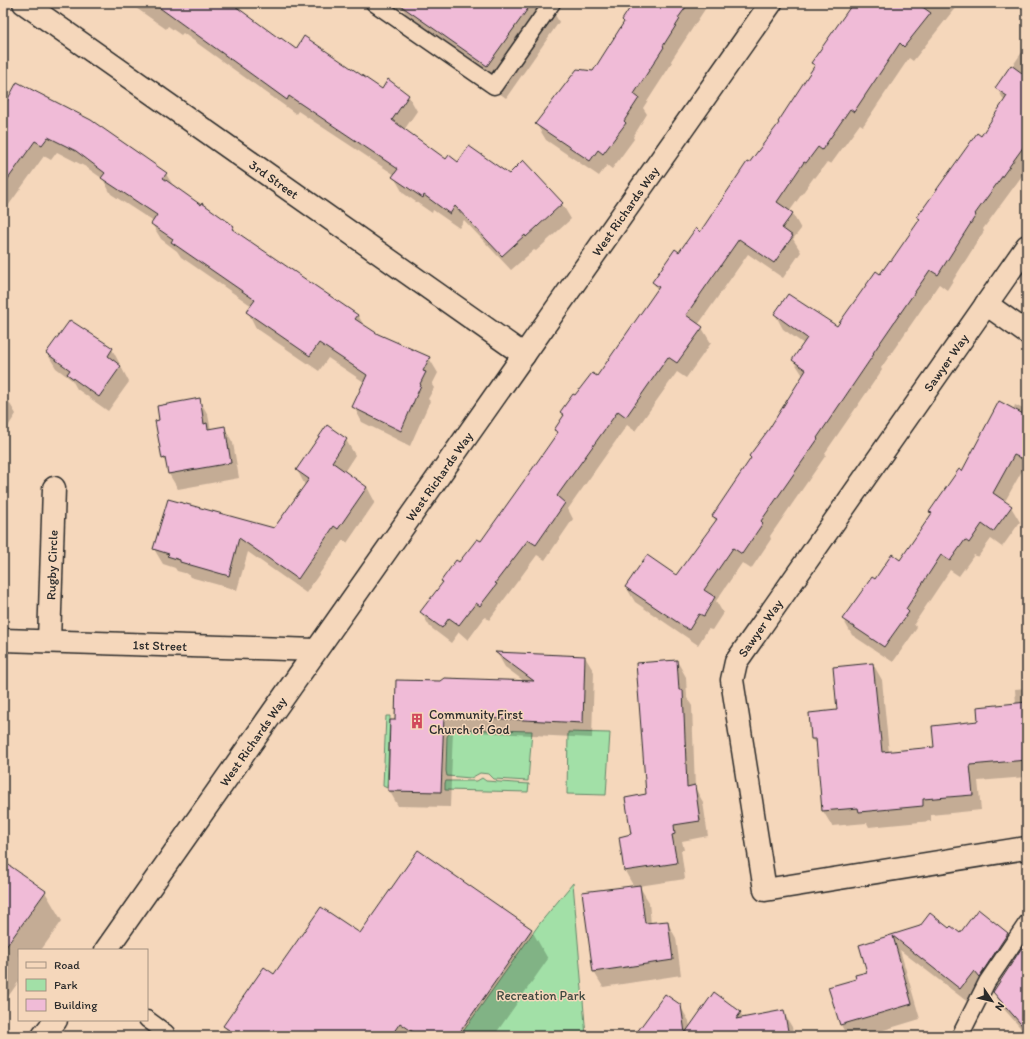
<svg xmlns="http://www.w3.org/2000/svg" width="1030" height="1039" font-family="Itim,sans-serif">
	<rect width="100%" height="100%" fill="#f5d7bb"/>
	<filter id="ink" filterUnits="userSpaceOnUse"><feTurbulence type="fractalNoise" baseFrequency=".025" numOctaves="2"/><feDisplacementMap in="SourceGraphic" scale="8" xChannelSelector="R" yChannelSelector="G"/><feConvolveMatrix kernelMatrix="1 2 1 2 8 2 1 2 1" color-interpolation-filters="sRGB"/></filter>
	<g filter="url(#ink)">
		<!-- green -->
		<path fill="#a2e0a7" stroke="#668669" d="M386,716H390L387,788L383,786Z
			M453,729L532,731L528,781L494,779L489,774L480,773L471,778L447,776L446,771L447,737L449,733Z
			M568,732L610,733L606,795L567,794Z
			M482,778L486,781L529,784L528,792L445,790V783L446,781H477Z
			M573,883L586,1036H460L540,923Z"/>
		<!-- shadow -->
		<path fill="#0003" d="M129,3H229L280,40L296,50L382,90L408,95L417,111L404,130L446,160L509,175L523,162L562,204L571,219L536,251L534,250L511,270L464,220L459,228L433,210L432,213L403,193L394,177L395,175L298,111L296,114L183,33L181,35L168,26L166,29Z
			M401,3H557L552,9L559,22L506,98L419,36L400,4Z
			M638,3H709L671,61L672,63L643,108L647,114L633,137L634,139L612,169L607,165L599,176L546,140L537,125L594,72Z
			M853,3H959L913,61L909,58L863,126L860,124L831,164L827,162L815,178L814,177L789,212L792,213L801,229L793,239L801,252L783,278L748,254L698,325L702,328L711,343L686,378L677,372L635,431L627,425L568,509L573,519L545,560L537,555L489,620L485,617L468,640L459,632L451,643L430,627L421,612L443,583L442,581L481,542L558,434L555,430L564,417L561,412L575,396L597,377L658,291L653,282L679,253L701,233L749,164L780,123L815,67L812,63Z
			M1027,45V169L983,229L984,231L947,290L939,284L881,368L882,370L825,453L826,455L770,536L771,539L751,569L742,563L716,601L723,613L712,630L708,629L698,645L635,602L626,587L677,576L716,522L713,516L804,377L793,360L804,344L783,329L775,314L838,328L892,262L920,221L918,217L981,138L1005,102L997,88Z
			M3,111L166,174L174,187L233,227L237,233L358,315L364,326L377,335L429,358L438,373L432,385L434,388L428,399L430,401L410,446L362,422L354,407L364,382L328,358L319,371L256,328L248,312L252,306L181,257L177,251L161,239L152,224L154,222L111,194L103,179L86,167L57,152L51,160L44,156L3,213Z
			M112,349L129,382L108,411L77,389L72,380L56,368L47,353Z
			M3,396L7,399L16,414L3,434Z
			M199,399L208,415L211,430L224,427L233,443L239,478L178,489L169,474L168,467L163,458Z
			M1015,405L1027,411V472L1023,469L1004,503L1011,507L1020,522L1002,547L991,539L978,557L974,555L959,576L950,570L914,624L917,628L893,662L852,635L843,619L875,581L900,561L932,515L930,512L1013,410Z
			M327,427L346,440L355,455L344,472L367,487L375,502L347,543L343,540L306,593L248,552L237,590L190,577L188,574L177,571L175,568L163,564L154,549L274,529L305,485L297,470Z
			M497,653L585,657L594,672L592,738L453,731L450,807L398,806L389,790L396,721L524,681L505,667Z
			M677,661L686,677L687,698L692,706L695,788L703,802L708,836L682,841L684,850H681L685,879L639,886L649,902L651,924L667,922L676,938L681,975L603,987L594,972L583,893L634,887L625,871L620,838L632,835L647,795Z
			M873,664L882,680L889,753L935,748L979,722L1016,704L1015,689L1027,688V777L978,781L981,810L931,815V821L869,827L867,823L832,826L823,811L818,749L812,739L810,714L838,711Z
			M3,874L45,892L62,921L41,950H19V981L3,1004Z
			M978,911L1008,934L1017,949L969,1003L900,950L920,1019L864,1036H847L841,1025L830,988L857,980L868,972L861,945L920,927L949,930L961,935Z
			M531,929L548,959L494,1036H230L224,1026L274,975L360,935Z
			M1027,951V1035L1003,1008L994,992Z
			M680,1006L689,1021L690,1028L740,1012L749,1028L743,1036H646Z
			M783,1012L792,1027L794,1036H756Z"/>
		<!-- building -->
		<path fill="#f0bbd7" stroke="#2b2b2b" d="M153,3H231L280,39L281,38L296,49L304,36L382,89L388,79L409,95L392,120L446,159L449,155L458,162L469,146L509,174L523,160L563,203L526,237L525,235L502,256L455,206L450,214L424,195L423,198L392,177L398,169L289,96L287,100Z
			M397,3H532L487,66Z
			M633,3H689L678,18L680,19L663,46L664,47L634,94L639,98L624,121L626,123L603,154L598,150L590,161L535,124L577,69L593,71L624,22L622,20Z
			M853,3H917L931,13L904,47L900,43L854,112L850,109L822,150L818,147L806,163L804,162L777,202L793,213L782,228L793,236L774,263L739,239L686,315L703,327L677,363L668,357L626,417L618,411L557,496L565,503L536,545L528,540L495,583L497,584L480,606L476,603L459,625L449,618L442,628L420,612L443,582L441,581L456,560L459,562L477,539L481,541L528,475L558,432L554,430L564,415L560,412L573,394L575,395L592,373L597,376L659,287L652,282L675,249L679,252L696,228L700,232L747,162L749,163L779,123L778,122L815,65L811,63Z
			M1011,65L1022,73L1027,66V142L975,214L976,215L938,275L930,270L873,353L874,354L817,438L818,439L761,521L763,523L742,554L733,548L704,590L715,597L704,616L699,614L689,630L625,587L647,555L676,575L717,519L712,516L751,458L749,456L769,429L806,370L792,360L807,338L774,314L788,294L837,326L876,271L880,274L890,260L891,261L920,219L917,217L977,133L981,136L1007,96L995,88Z
			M17,82L91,120L167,173L163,178L201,205L202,203L234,226L232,229L358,315L355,319L378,334L430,357L423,371L426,372L420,384L421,385L401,431L352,407L367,375L319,343L310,356L246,312L255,300L171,242L173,239L151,224L157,215L101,178L105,173L76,151L48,137L42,145L35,141L3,186V108Z
			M70,320L113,348L108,356L121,366L99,397L67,374L70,370L46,353Z
			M200,398L204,424L207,423L208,429L225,426L231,463L168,474L165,458L162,459L158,437L155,421L159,420L157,406Z
			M999,401L1027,416V461L1014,455L993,493L1012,506L993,532L982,524L969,543L965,540L950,561L941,555L906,609L909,612L884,647L842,619L872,577L875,579L892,554L900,560L932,513L929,512L959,469L962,471Z
			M327,425L347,439L332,462L367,487L338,529L334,526L298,579L239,538L229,576L180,562V560L167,556L169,554L153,549L168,499L274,528L309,479L296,470Z
			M495,652L585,656L583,723L444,716L441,792L388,791L390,720H395L396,680L440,681L444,678L534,681Z
			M677,660L679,690H683L687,787L695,785L700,821L674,825L675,834L672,835L677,863L624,871L619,837L631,834L625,798L646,794L636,663Z
			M873,663L882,752L934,747L932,726L978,721L977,707L1027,702V760L970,765L973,795L923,799V806L859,812L858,808L822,811L816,739H811L809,713L837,710L833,667Z
			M418,850L532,929L457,1036H419L400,1023L391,1036H238L223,1026L264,967L274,974L321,907L360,933Z
			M3,861L46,891L3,951Z
			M640,885L645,923L668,921L673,960L593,972L582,892Z
			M978,909L1008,933L979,977L974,971L960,989L893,936L912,1004L840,1025L828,987L856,979L855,975L867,972L859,945L920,926L930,913L949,928L951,926L960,933Z
			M1023,946L1027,950V1031L993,992Z
			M714,992L741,1012L736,1019L784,1010L789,1036H634L665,994L681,1005L685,1033Z"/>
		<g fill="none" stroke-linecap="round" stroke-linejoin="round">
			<defs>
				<path id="lane" d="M374,3L494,86L552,3
					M147,1019L166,1033
					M960,1036L987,982L1027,923"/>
				<g id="street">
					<path id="s1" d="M24,3L524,355"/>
					<path d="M986,304L1027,333"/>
					<path id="s2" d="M3,640L316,650"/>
					<path id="s3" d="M49,641L54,488"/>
					<path id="s4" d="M1026,848L765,890L732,680L736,662L1027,246"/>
					<path id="s5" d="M106,950L771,3"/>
					<path d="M43,1036L56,1020"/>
				</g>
			</defs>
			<!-- lane casing -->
			<use href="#lane" stroke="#2b2b2b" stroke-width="19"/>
			<!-- street casing -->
			<use href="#street" stroke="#2b2b2b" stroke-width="25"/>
			<!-- lane -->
			<use href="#lane" stroke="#f5d7bb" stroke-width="16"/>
			<!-- street -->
			<use href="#street" stroke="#f5d7bb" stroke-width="22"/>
		</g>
	</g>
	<!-- icons -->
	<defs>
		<symbol id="building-bare" viewBox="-9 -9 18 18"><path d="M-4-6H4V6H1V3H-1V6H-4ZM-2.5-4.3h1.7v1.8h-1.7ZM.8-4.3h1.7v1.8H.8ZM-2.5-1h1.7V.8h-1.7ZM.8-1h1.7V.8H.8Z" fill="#d1495b" stroke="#f5d7bb" stroke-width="2.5" paint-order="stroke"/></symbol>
	</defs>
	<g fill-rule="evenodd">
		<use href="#building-bare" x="406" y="710" width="22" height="22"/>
	</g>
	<g text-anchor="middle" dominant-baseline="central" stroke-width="3" stroke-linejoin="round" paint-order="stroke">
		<!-- street labels -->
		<g font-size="13" fill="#2b2b2b" stroke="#f5d7bb">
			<text stroke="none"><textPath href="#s1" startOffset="306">3rd Street</textPath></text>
			<text stroke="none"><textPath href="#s5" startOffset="903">West Richards Way</textPath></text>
			<text stroke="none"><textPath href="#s4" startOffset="861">Sawyer Way</textPath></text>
			<text stroke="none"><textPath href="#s5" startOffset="579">West Richards Way</textPath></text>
			<text stroke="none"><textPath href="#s3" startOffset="76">Rugby Circle</textPath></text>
			<text stroke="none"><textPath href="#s4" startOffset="537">Sawyer Way</textPath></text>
			<text stroke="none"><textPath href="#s2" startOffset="157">1st Street</textPath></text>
			<text stroke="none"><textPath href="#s5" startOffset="255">West Richards Way</textPath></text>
		</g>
		<!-- poi labels -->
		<g font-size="13" fill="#2b2b2b" stroke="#f5d7bb" text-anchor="start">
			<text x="429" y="714">Community First<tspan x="429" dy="15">Church of God</tspan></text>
		</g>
		<!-- park labels -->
		<g font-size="13" fill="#3d463e" stroke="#f5d7bb">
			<text x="541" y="995">Recreation Park</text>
		</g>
	</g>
	<!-- margin -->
	<rect width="1030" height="1039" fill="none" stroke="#f5d7bb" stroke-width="16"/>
	<rect x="8" y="8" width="1014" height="1023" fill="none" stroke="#2b2b2b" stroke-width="1.5" filter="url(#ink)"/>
	<!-- legend -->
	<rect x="18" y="949" width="130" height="72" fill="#f5d7bb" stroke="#a49281"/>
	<rect x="26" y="962" width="20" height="6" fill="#f5d7bb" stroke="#a49281"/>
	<text x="54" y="969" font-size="12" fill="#2b2b2b">Road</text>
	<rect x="26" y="979" width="20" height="12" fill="#a2e0a7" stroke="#a49281"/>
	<text x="54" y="989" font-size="12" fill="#2b2b2b">Park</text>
	<rect x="26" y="999" width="20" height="12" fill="#f0bbd7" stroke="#a49281"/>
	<text x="54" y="1009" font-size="12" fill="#2b2b2b">Building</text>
	<!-- north arrow -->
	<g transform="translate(992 1001) rotate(125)" stroke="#f5d7bb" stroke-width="3" paint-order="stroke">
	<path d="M0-3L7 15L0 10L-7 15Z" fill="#2b2b2b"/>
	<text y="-6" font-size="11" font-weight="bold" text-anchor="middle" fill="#2b2b2b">N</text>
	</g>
</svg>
